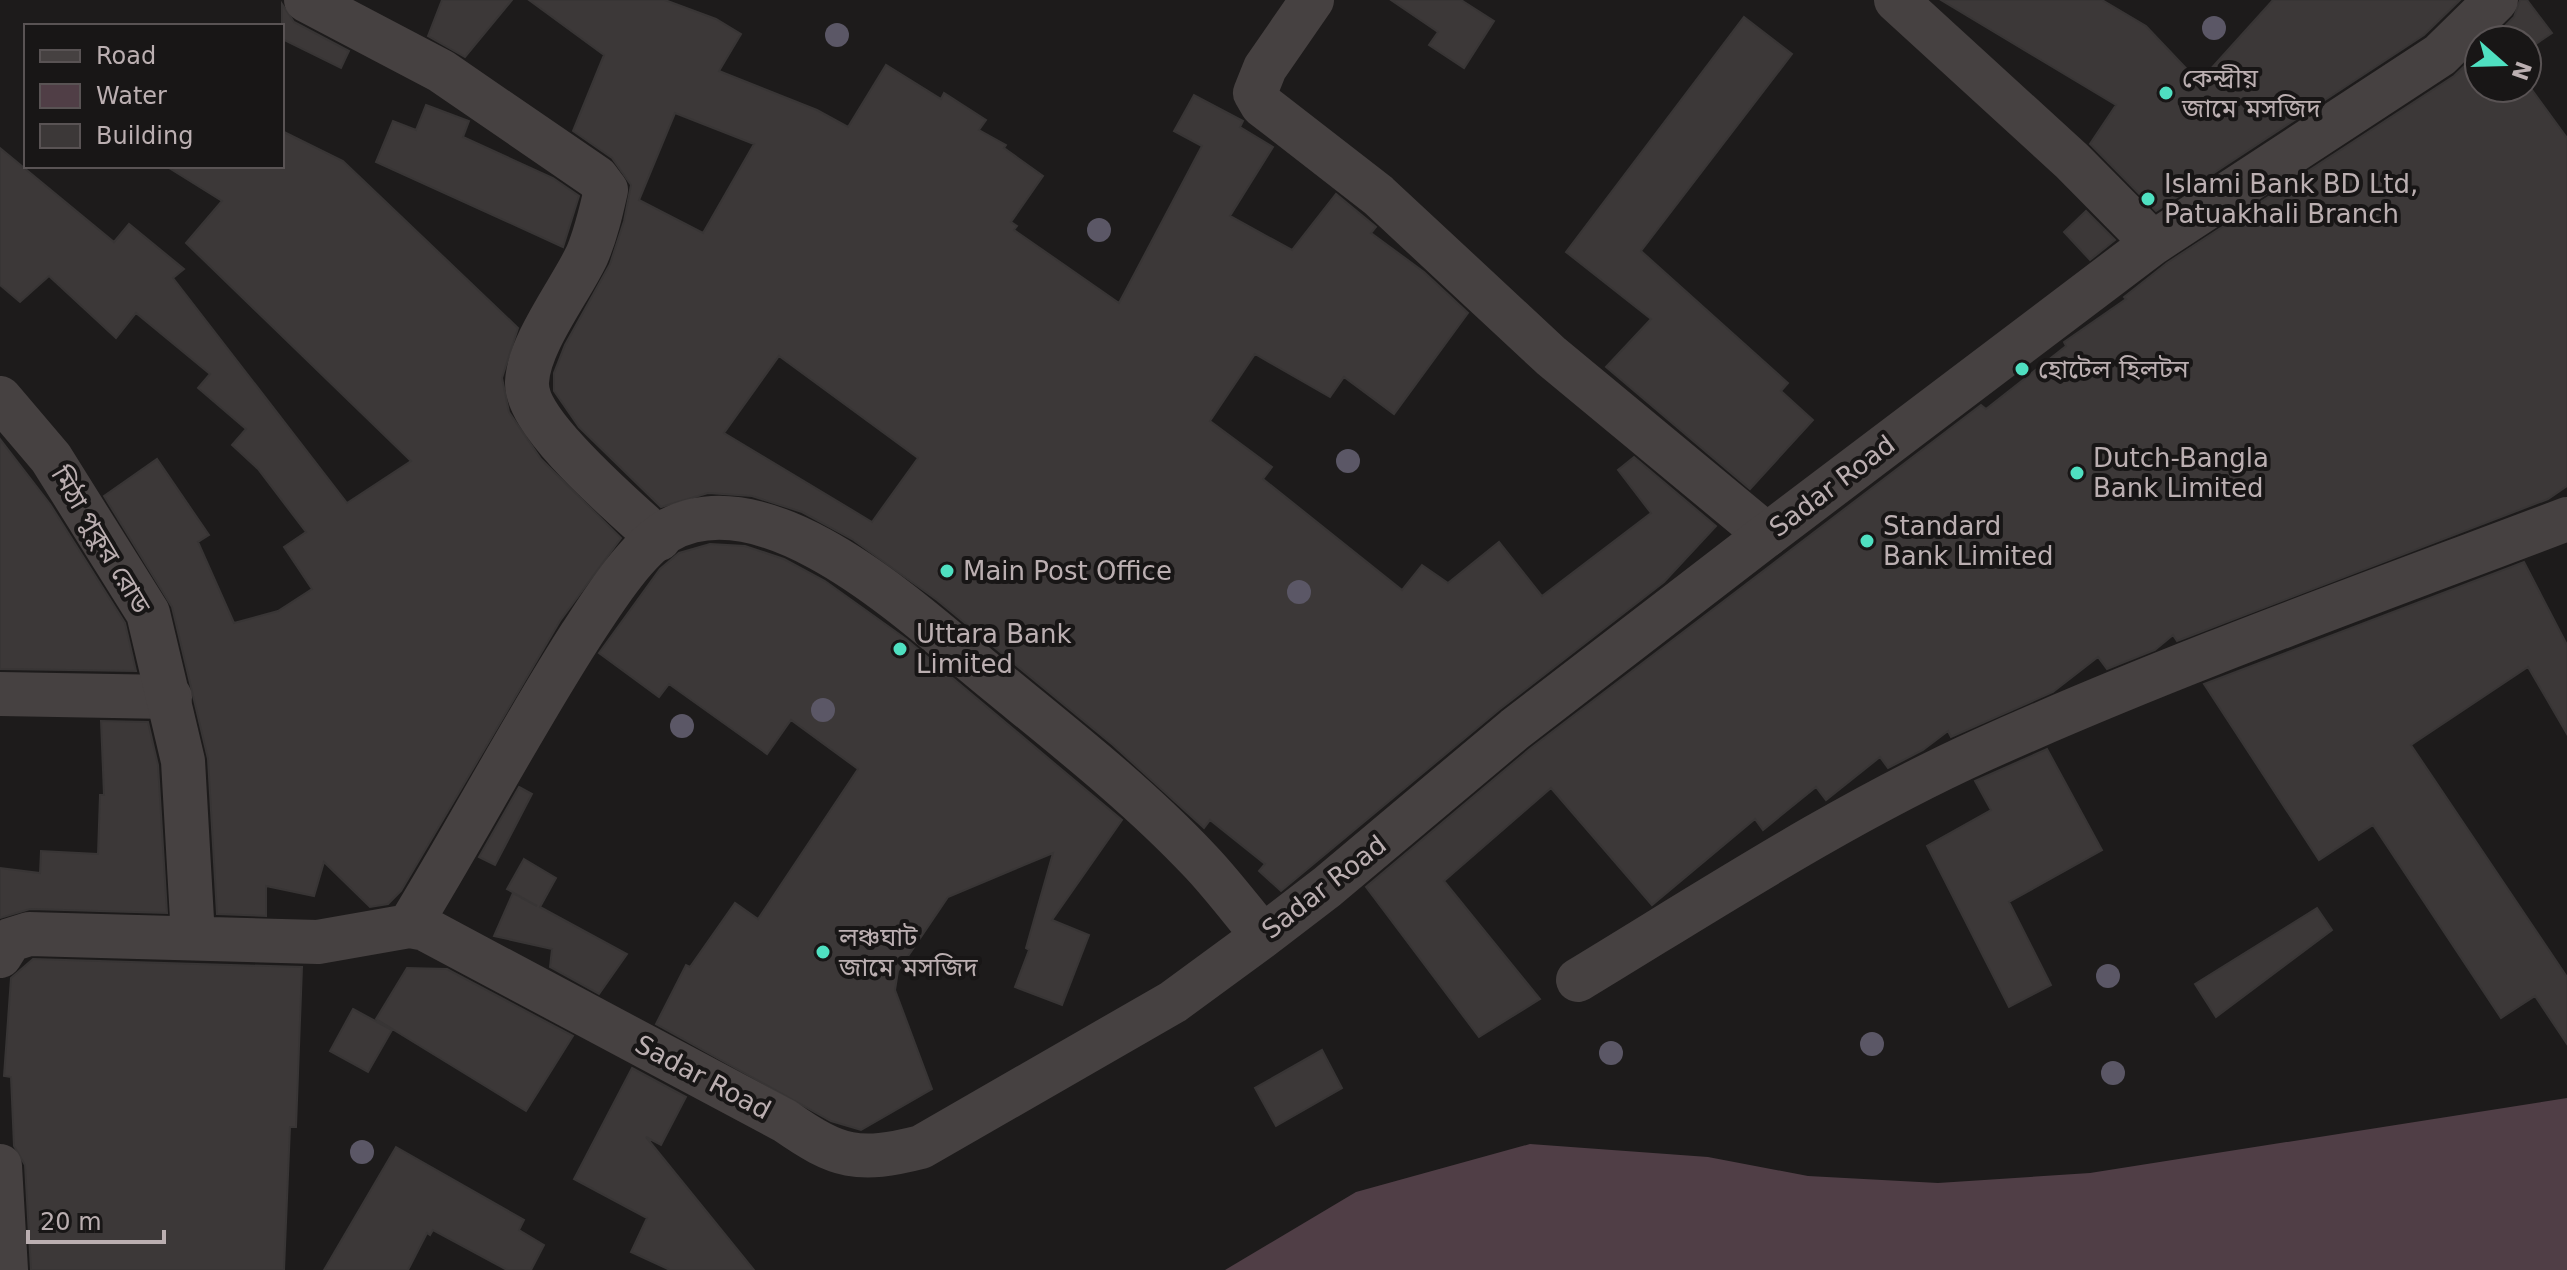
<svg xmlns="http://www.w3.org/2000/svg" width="2567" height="1270" font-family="'DejaVu Sans','Noto Sans Bengali',sans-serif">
	<rect width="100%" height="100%" fill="#1d1b1b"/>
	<!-- water -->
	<path fill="#503e46" d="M2567,1098V1270H1225L1356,1192L1530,1144L1708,1157L1808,1176L1938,1183L2090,1173Z"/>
	<!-- building -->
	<path fill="#3c3838" stroke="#383535" stroke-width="2" fill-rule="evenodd" d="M442,0H512L465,57L428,36Z
		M529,0H665L716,19L741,34L719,71L817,110L848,127L886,65L941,99L944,93L986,120L979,130L1006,145L1004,148L1043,176L1011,222L1017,226L1014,230L1119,303L1202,146L1174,131L1194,95L1243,121L1240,127L1273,147L1230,216L1292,250L1336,194L1376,227L1371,233L1424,272L1468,313L1394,414L1344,377L1330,397L1255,354L1210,421L1272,467L1263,479L1402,590L1422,565L1448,583L1499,542L1542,596L1651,513L1618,470L1634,457L1716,526L1664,582L1500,709L1281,891L1259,871L1265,864L1210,820L1204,828L1113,745L937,600L852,539L802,512L752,496L708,493L661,507L579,427L554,391V373L565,345L610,264L624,221L631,185L612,158L573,131L604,55ZM675,113L754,144L703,233L639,200ZM779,356L918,458L872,522L724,433Z
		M1391,0H1461L1494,21L1464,68L1429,45L1438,32Z
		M1941,0H2102L2146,26L2199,82L2273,0H2460L2424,35L2156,211L2090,144L2116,105Z
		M2520,0H2527L2552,33L2527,50V40H2491L2514,17Z
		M282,4L294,22L349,51L341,68L282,39Z
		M1744,17L1792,54L1641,251L1788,383L1781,391L1813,420L1750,489L1606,367L1651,319L1566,252Z
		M2479,52V88H2527V83L2567,138V486L2548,499L2177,641L2173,635L2155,650L2107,669L2098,657L2053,692L1951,737L1948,731L1923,750L1888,768L1880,757L1826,800L1816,787L1763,830L1755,819L1652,905L1551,788L1444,881L1540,999L1479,1037L1366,887L1531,748L1981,405L1986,409L2066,346L2064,342L2126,299L2124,297L2167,263L2454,76Z
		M426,105L469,121L463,137L553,178L579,196L563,247L376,162L393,121L416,130Z
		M282,131L343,161L518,328L502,378L509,412L541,459L621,538L560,621L401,891L388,904L370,907L324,862L314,896L266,886V916L217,914L208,759L172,607L104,496L157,459L209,535L198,542L234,623L278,611L312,589L284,547L306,532L258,469L232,445L246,429L198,388L210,374L136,313L116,338L49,276L20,302L0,285V148L114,242L129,224L184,269L173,278L347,503L411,461L186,243L222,201L166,166H282Z
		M2086,211L2115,240L2090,260L2064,232Z
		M0,439L50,504L125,623L136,671L0,669Z
		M710,544L745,546L784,559L825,581L906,639L1122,820L1052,920L1089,935L1062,1005L1015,987L1029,950L1026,948L1053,853L948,897L898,971L895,990L932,1089L861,1130L831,1121L656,1024L686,965L690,967L735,903L758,919L858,769L791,720L767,754L669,684L659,697L599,653L660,569L679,553Z
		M2524,562L2567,645V734L2528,667L2411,745L2567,977V1044L2535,996L2501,1018L2373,825L2319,860L2204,684Z
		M101,721L148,722L158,765L167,913L30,909L0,918V868L40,873L41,851L98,854L100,795H104Z
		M2047,749L2102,850L2009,902L2051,985L2009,1007L1927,846L1991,810L1975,781Z
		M519,787L532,794L495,865L479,857Z
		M524,859L556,878L540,907L627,954L599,994L550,967L552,949L494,936L513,893L537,906L507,889Z
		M2317,908L2332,930L2216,1017L2195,984Z
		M33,959L302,967L296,1127H290L284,1270H31L25,1165L14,1146L11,1077L4,1076L11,978Z
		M407,968L447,969L573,1036L526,1111L376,1019Z
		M353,1009L392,1030L368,1072L330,1051Z
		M1322,1050L1342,1088L1276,1126L1255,1088Z
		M632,1068L686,1097L661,1145L646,1137L754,1270H670L631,1252L647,1218L574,1179Z
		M396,1147L524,1220L519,1230L544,1245L531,1270H507L433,1230L430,1235L427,1233L408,1270H324Z"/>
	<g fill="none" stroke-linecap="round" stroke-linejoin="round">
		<!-- minor -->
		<path stroke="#464141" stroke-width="44" d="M306,0L441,71L597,178L606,190C601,212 596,234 587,255C570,291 529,343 527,382C525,425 627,509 659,539
			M1312,0L1265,68L1255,93L1262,105L1378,195L1551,356L1767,535
			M0,694L170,697
			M1578,980C1710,900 1841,814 1982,750C2173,664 2372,593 2567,519"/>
		<!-- tertiary -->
		<path stroke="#464141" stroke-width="44" d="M1896,0L2072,161L2153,243
			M0,398L51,458L148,613L183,761L193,937
			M409,926C468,830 520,730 581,635C602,603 634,551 667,531C768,474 916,616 987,674C1060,734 1135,792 1200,861C1222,884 1242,911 1263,936
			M0,956L10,940L29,934L318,942L409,926L425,929L785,1121C838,1158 858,1163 921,1147L1173,1002L1263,936L1327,887L1515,729L1767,535L2153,243L2440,55L2496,0
			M0,1166L6,1270"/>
	</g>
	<!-- trees -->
	<g fill="#5b5766">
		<circle cx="2214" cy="28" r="12"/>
		<circle cx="837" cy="35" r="12"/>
		<circle cx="1099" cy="230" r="12"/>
		<circle cx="1348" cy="461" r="12"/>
		<circle cx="1299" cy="592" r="12"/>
		<circle cx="823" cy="710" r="12"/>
		<circle cx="682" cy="726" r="12"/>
		<circle cx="2108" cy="976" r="12"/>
		<circle cx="1872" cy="1044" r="12"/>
		<circle cx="1611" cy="1053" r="12"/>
		<circle cx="2113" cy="1073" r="12"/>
		<circle cx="362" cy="1152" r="12"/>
	</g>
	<!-- markers -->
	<g fill="#4fe0c1" stroke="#181616" stroke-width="3">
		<circle cx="2166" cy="93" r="8"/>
		<circle cx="2148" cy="199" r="8"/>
		<circle cx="2022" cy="369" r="8"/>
		<circle cx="2077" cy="473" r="8"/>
		<circle cx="1867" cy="541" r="8"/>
		<circle cx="947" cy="571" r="8"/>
		<circle cx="900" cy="649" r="8"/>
		<circle cx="823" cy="952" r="8"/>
	</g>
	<g text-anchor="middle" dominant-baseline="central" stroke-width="8" stroke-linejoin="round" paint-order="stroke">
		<!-- poi labels -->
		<g font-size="26" fill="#bbafb1" stroke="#181616" text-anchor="start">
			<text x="2182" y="78">কেন্দ্রীয়<tspan x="2182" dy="30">জামে মসজিদ</tspan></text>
			<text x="2164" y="184">Islami Bank BD Ltd,<tspan x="2164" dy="30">Patuakhali Branch</tspan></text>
			<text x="2038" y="369">হোটেল হিলটন</text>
			<text x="2093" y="458">Dutch-Bangla<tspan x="2093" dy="30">Bank Limited</tspan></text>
			<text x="1883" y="526">Standard<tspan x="1883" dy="30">Bank Limited</tspan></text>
			<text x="963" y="571">Main Post Office</text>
			<text x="916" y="634">Uttara Bank<tspan x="916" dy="30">Limited</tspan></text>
			<text x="839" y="937">লঞ্চঘাট<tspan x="839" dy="30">জামে মসজিদ</tspan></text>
		</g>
		<!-- street labels -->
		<g font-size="26" fill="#bbafb1" stroke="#181616">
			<text transform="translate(1832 486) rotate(-37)">Sadar Road</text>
			<text transform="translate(101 540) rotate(59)">মিঠা পুকুর রোড</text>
			<text transform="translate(1324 887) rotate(-38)">Sadar Road</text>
			<text transform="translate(703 1077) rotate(28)">Sadar Road</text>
		</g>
	</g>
	<!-- legend -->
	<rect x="24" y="24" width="260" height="144" fill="#181616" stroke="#595354" stroke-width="2"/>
	<rect x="40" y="50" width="40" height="12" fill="#464141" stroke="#595354" stroke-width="2"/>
	<text x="96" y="64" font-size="24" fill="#bbafb1">Road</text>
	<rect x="40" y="84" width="40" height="24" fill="#503e46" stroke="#595354" stroke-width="2"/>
	<text x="96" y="104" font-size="24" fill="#bbafb1">Water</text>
	<rect x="40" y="124" width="40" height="24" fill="#3c3838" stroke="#595354" stroke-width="2"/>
	<text x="96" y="144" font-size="24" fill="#bbafb1">Building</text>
	<!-- north arrow -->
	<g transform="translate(2503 64) rotate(110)"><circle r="38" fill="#181616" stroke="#595354" stroke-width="2"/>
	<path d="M0-6L14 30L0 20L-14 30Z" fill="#4fe0c1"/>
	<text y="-12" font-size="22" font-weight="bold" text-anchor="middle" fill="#bbafb1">N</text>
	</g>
	<!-- scale -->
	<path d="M28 1230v12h136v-12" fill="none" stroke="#bbafb1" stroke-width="4"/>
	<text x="40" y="1230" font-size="24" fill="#bbafb1" stroke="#181616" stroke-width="6" paint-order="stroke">20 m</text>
</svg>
